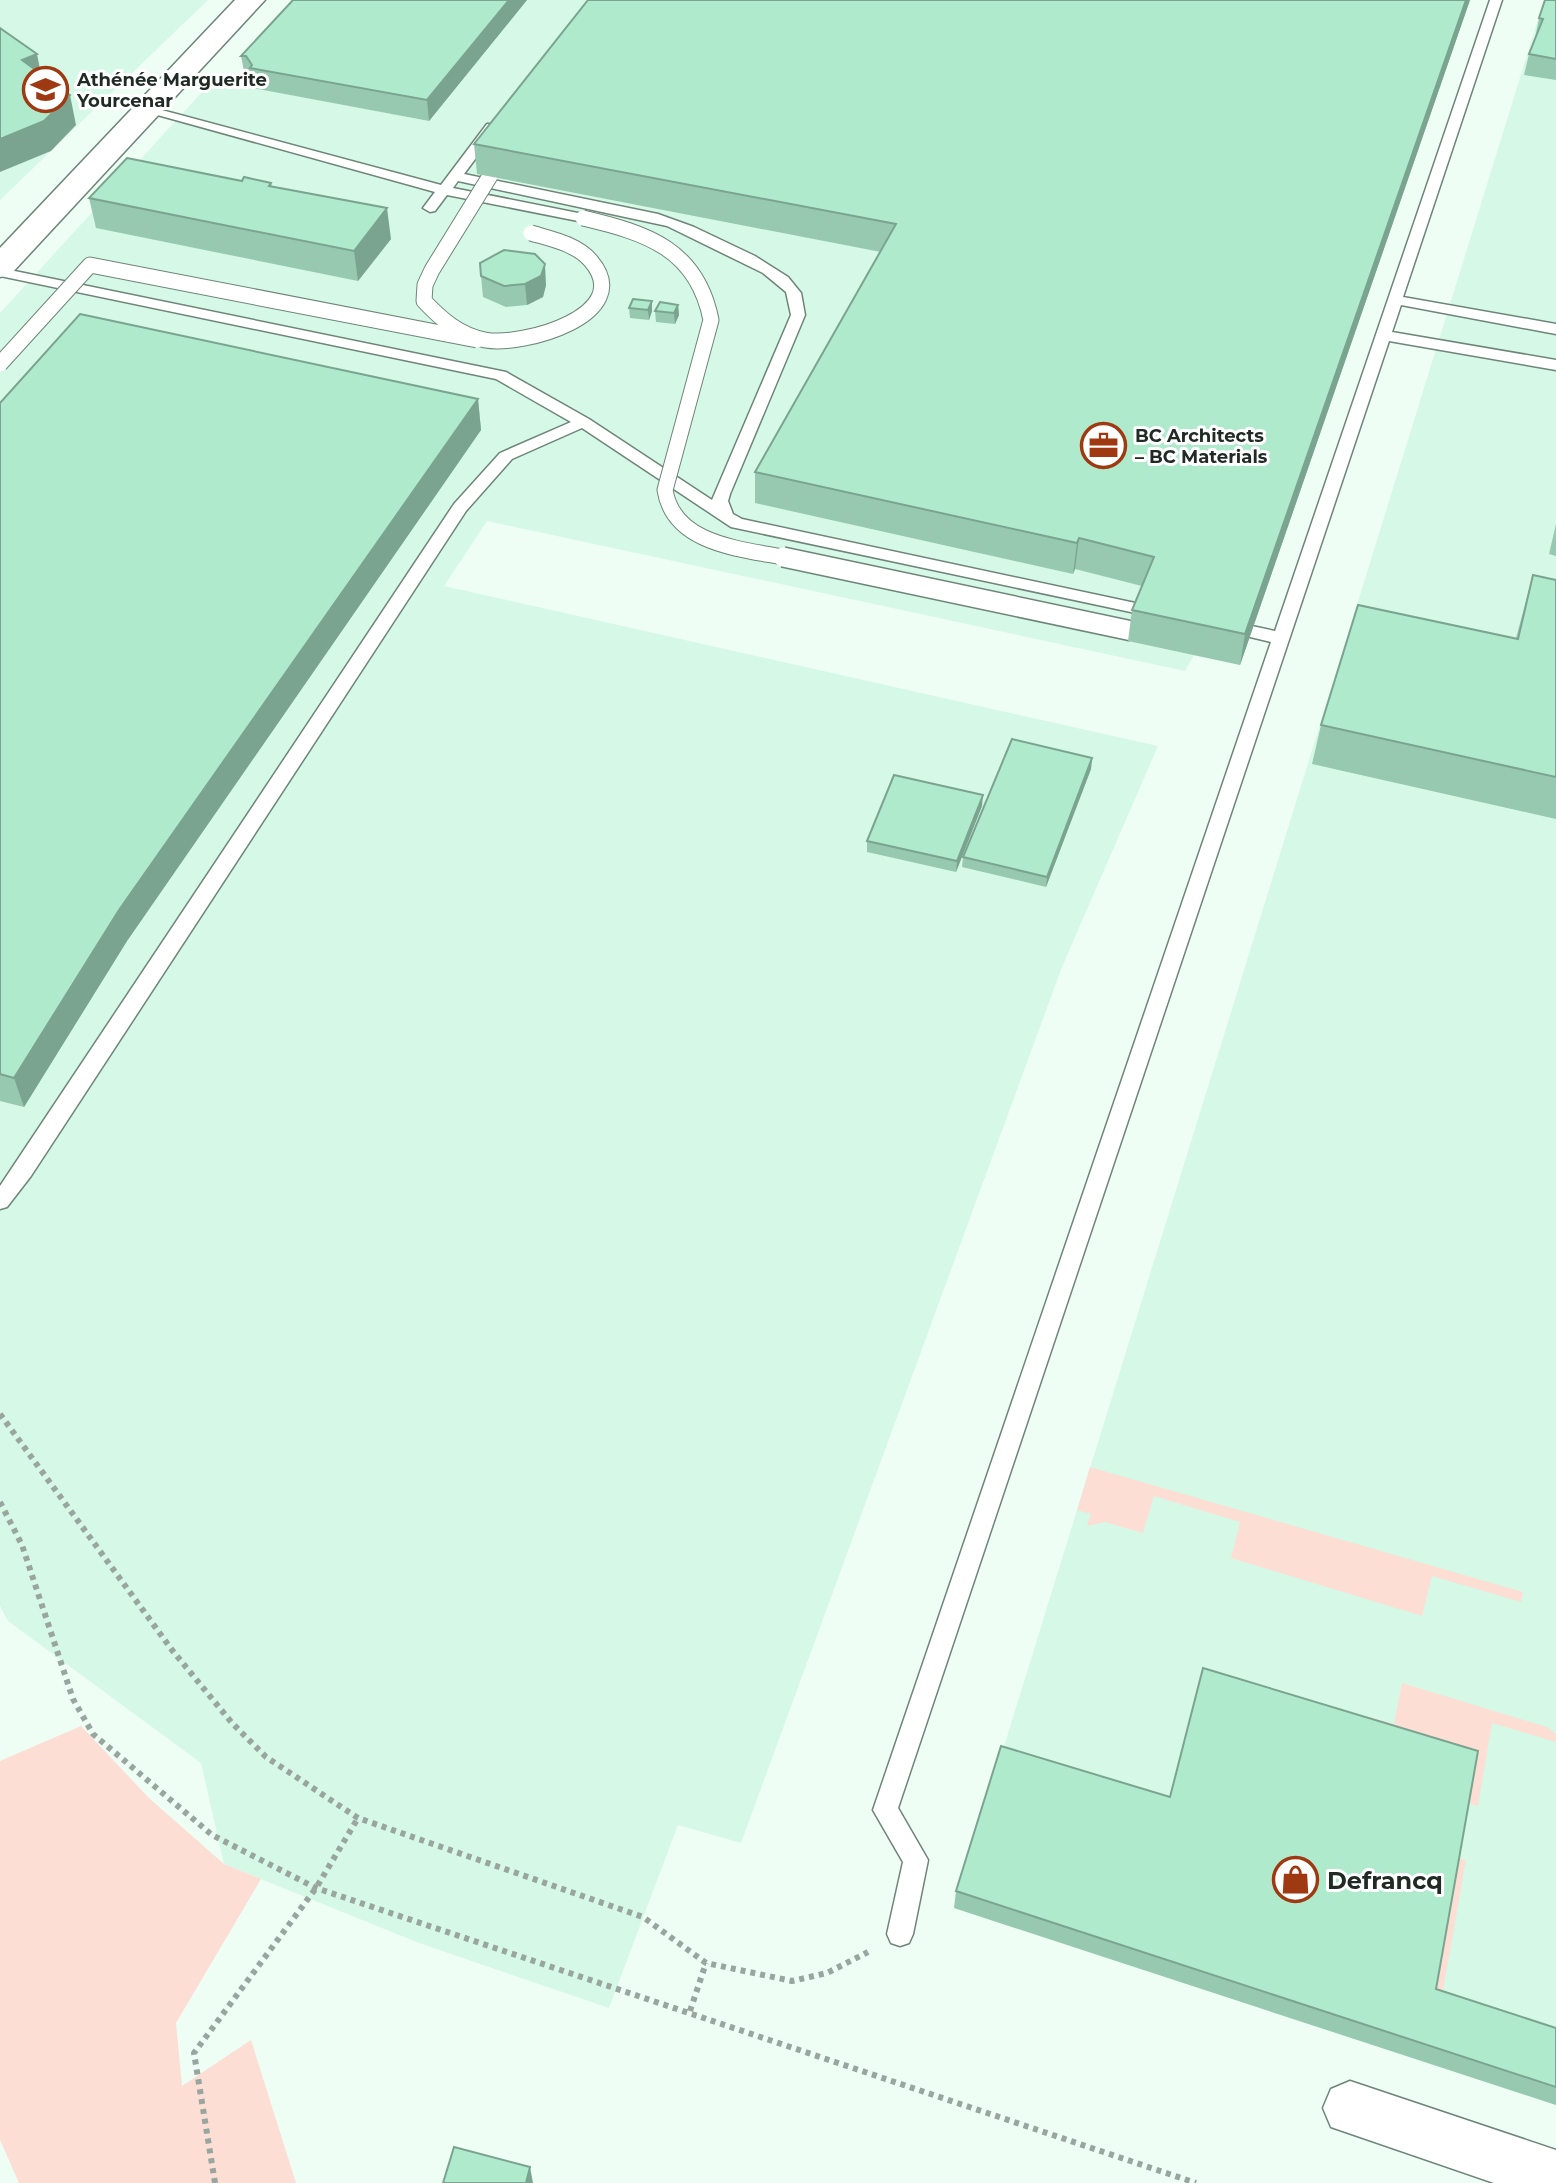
<svg xmlns="http://www.w3.org/2000/svg" width="1556" height="2183" font-family="Montserrat,sans-serif">
	<rect width="100%" height="100%" fill="#effef5"/>
	<!-- built -->
	<path fill="#d6f8e6" d="M0,0H208L0,200Z
		M527,0H1468L1240,665L1194,655L1185,671L487,521L444,586L1158,746L1062,967L741,1843L678,1825L609,2008L419,1943L224,1864L201,1763L8,1621L0,1606V313L213,80L429,121Z
		M1544,0H1556V2105L954,1908Z"/>
	<!-- green -->
	<path fill="#fcded4" d="M1090,1467L1523,1592L1521,1602L1432,1576L1422,1616L1231,1558L1240,1522L1154,1496L1143,1533L1105,1522L1087,1526L1091,1514L1077,1510Z
		M1402,1683L1547,1727L1556,1734V1742L1492,1723L1478,1806L1464,1802L1361,1736L1366,1716L1394,1724Z
		M81,1726L149,1798L224,1864L261,1879L176,2023L182,2086L251,2040L296,2183H19L0,2140V1761Z
		M1454,1857L1466,1860L1442,1996L1428,2005Z"/>
	<g fill="none" stroke-linecap="round" stroke-linejoin="round">
		<defs>
			<path id="lane" d="M1490,0H1502L1403,297L1556,324V334L1401,305L1392,332L1556,360V370L1389,341L898,1808L928,1860L913,1934L909,1943L900,1946L891,1943L887,1934L903,1862L873,1810L1271,642L1246,636L1243,632L1252,626L1275,631Z
				M143,105L441,185L487,124H497L499,127L464,174L658,214L694,227L755,256L788,277L801,293L805,315L730,494L728,501L733,514L742,519L1140,604L1148,609L1140,614L731,527L582,428L512,459L466,511L31,1176L7,1207L0,1209V1186L454,504L500,453L571,422L496,379L0,276V268L506,372L589,419L712,500L791,315L786,292L763,273L667,226L458,181L453,188L583,214L590,218L583,222L447,195L435,211L430,212L423,208L435,192L143,111Z"/>
			<path id="street" d="M1350,2081L1556,2150V2183H1494L1331,2127L1323,2108L1331,2089Z"/>
			<path id="secondary" d="M235,0H265L11,274L0,277V248Z"/>
		</defs>
		<!-- lane casing -->
		<use href="#lane" stroke="#6e8579" stroke-width="3"/>
		<!-- street casing -->
		<use href="#street" stroke="#6e8579" stroke-width="3"/>
		<!-- secondary casing -->
		<use href="#secondary" stroke="#6e8579" stroke-width="3"/>
		<!-- path -->
		<path stroke="#99a69f" stroke-width="6" stroke-dasharray="5 5" stroke-linecap="butt" d="M0,1414L172,1650L232,1723L266,1757L358,1818L643,1917L706,1963L792,1981L827,1973L868,1952
			M0,1502L22,1545L73,1699L93,1734L212,1835L316,1888L1196,2183
			M690,2011L706,1963
			M215,2183L194,2053L316,1888L358,1818"/>
		<!-- lane -->
		<use href="#lane" fill="#fff" fill-rule="evenodd"/>
		<!-- street -->
		<use href="#street" fill="#fff" fill-rule="evenodd"/>
		<!-- secondary -->
		<use href="#secondary" fill="#fff" fill-rule="evenodd"/>
		<defs>
			<path id="lane-bridge-far1" d="M490,176L432,270L425,285L424,301C441,319 459,335 485,340C522,347 637,315 591,261C577,244 551,239 531,233
				M583,218C647,233 697,249 711,320L665,490C674,547 747,549 792,559
				M0,364L90,265L477,340"/>
			<path id="lane-bridge" d="M783,557L1132,631"/>
		</defs>
		<!-- lane-bridge-far1 casing -->
		<use href="#lane-bridge-far1" stroke="#6e8579" stroke-width="17" stroke-linecap="butt"/>
		<!-- lane-bridge casing -->
		<use href="#lane-bridge" stroke="#6e8579" stroke-width="22" stroke-linecap="butt"/>
		<!-- lane-bridge-far1 -->
		<use href="#lane-bridge-far1" stroke="#fff" stroke-width="15"/>
		<!-- lane-bridge -->
		<use href="#lane-bridge" stroke="#fff" stroke-width="19"/>
	</g>
	<!-- wall -->
	<path fill="#97c9b0" d="M293,0H527L429,121L253,88L252,80L249,77L245,76L241,56Z
		M588,0H1470L1240,665L1128,641L1132,610L1142,586L1075,569L1073,574L755,503V472L881,252L477,174L474,144Z
		M1556,0V80L1524,75L1529,54L1535,38L1539,18Z
		M242,181L271,183L272,186L391,239L358,281L96,228L89,198Z
		M481,276L546,285L543,297L527,305L506,307L483,297Z
		M652,301V311L649,320L630,318L629,308Z
		M678,305L679,315L675,324L656,322L655,311Z
		M478,399L481,430L127,941L24,1107L0,1101V403Z
		M1556,524V556L1549,554Z
		M1533,575L1556,580V819L1312,764L1321,725L1516,638Z
		M1092,758L1091,769L1046,887L962,867L963,857Z
		M982,806L956,872L867,852V841Z
		M956,1891L1436,1989L1556,2028V2105L954,1908Z"/>
	<!-- shaded-wall -->
	<path fill="#7ba490" d="M509,0H527L429,121L427,100Z
		M1466,0H1470L1240,665L1245,634Z
		M37,54L43,84L22,60Z
		M70,95L76,125L51,151L0,172V139Z
		M387,208L391,239L358,281L354,251Z
		M545,264L546,285L543,297L527,305L525,284Z
		M652,301V311L649,320L648,310Z
		M678,305L679,315L675,324L674,313Z
		M478,399L481,430L127,941L24,1107L14,1078L119,910Z
		M1079,538L1075,569L1073,574L1077,543Z
		M1092,758L1091,769L1046,887L1047,877Z
		M983,795L982,806L956,872L957,861Z
		M530,2167L533,2183H526Z"/>
	<!-- building -->
	<path fill="#b0eacd" stroke="#7ba490" stroke-width="2" d="M293,0H509L427,100L250,68L252,65L246,56H241Z
		M588,0H1466L1245,634L1132,610L1154,557L1079,538L1077,543L755,472L896,224L474,144Z
		M1545,0H1556V59L1529,54L1543,19L1539,18Z
		M0,28L37,54L22,60L70,95L44,121L0,139Z
		M127,158L242,181L244,177L271,183L269,186L387,208L354,251L89,198Z
		M504,250L535,254L545,264L541,276L525,284L504,286L481,276L480,263Z
		M633,299L652,301L648,310L629,308Z
		M660,302L678,305L674,313L655,311Z
		M80,314L478,399L119,910L14,1078L0,1074V403Z
		M1533,575L1556,580V777L1321,725L1358,605L1518,639Z
		M1012,739L1092,758L1047,877L963,857Z
		M894,775L983,795L957,861L867,841Z
		M1203,1668L1478,1751L1436,1989L1556,2028V2087L956,1891L1001,1746L1170,1797Z
		M454,2147L530,2167L526,2183H443Z"/>
	<!-- icons -->
	<defs>
		<symbol id="school-ring" viewBox="-11 -11 22 22"><circle r="9.5" fill="#fff" stroke="#9f3911" stroke-width="1.5"/><path d="M0-5L7-2L0 1L-7-2ZM-4 1L0 2.5L4 1V4Q0 6-4 4Z" fill="#9f3911"/></symbol>
		<symbol id="office-ring" viewBox="-11 -11 22 22"><circle r="9.5" fill="#fff" stroke="#9f3911" stroke-width="1.5"/><path d="M-6-3h4V-5.5h4V-3h4V5H-6ZM-1-4.5V-3h2v-1.5ZM-6 0V1H6V0Z" fill="#9f3911"/></symbol>
		<symbol id="shop-ring" viewBox="-11 -11 22 22"><circle r="9.5" fill="#fff" stroke="#9f3911" stroke-width="1.5"/><path d="M-5-2.5h2.3a2.7 3.5 0 0 1 5.4 0H5L5.5 6h-11ZM-1.5-2.5h3a1.5 2.3 0 0 0-3 0Z" fill="#9f3911"/></symbol>
	</defs>
	<g fill-rule="evenodd">
		<use href="#school-ring" x="20" y="64" width="51" height="51"/>
		<use href="#office-ring" x="1078" y="420" width="51" height="51"/>
		<use href="#shop-ring" x="1270" y="1854" width="51" height="51"/>
	</g>
	<g text-anchor="middle" dominant-baseline="central" stroke-width="6" stroke-linejoin="round" paint-order="stroke">
		<!-- far-poi labels -->
		<g font-size="18" font-weight="bold" fill="#212b26" stroke="#fff" text-anchor="start">
			<text x="77" y="80">Athénée Marguerite<tspan x="77" dy="21">Yourcenar</tspan></text>
			<text x="1135" y="436">BC Architects<tspan x="1135" dy="21">– BC Materials</tspan></text>
		</g>
		<!-- near-poi labels -->
		<g font-size="24" font-weight="bold" fill="#212b26" stroke="#fff" text-anchor="start">
			<text x="1327" y="1880">Defrancq</text>
		</g>
	</g>
</svg>
